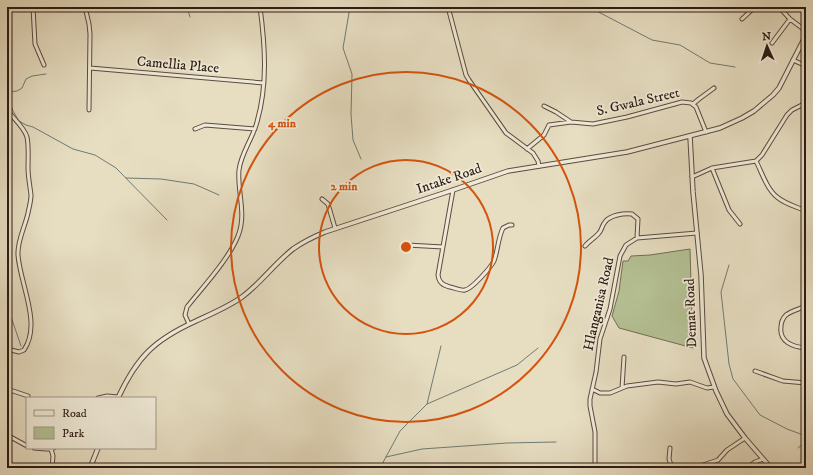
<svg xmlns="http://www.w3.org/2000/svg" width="813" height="475" font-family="'IM FELL DW Pica',serif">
	<rect width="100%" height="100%" fill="#e7dec2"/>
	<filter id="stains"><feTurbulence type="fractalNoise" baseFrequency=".005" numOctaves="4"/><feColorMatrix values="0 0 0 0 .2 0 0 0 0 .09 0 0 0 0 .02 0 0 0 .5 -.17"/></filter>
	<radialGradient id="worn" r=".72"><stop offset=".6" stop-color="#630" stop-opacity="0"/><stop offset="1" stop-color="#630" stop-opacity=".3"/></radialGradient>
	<!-- green -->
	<path fill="#b4c194" stroke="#706e54" d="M690,249L693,348L619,328L612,316L619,291L623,261H628L631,256L650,255Z"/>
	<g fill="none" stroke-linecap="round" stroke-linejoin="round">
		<!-- stream -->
		<path stroke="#6d7b75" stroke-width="1" d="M187,7L190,17
			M350,7L343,48L352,74L351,114L353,140L361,159
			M589,7L652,40L680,45L710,63L735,67
			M7,92L17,91L22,88L26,79L32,76L46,74
			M7,96L13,111L19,121L26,125L33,127L73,149L95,155L116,168L167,220
			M126,178L161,179L194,184L219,195
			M729,265L721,292L729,364L733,379L760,415L787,429L806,436
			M7,305L21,346
			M427,404L441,346
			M798,448L806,441
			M386,457L422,449L507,443L556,442
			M380,468L400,431L427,404L517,365L538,348"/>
		<defs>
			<path id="minor" d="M33,7L35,44L44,65
				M85,7L89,24L90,34L89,110
				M448,7L466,75L469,80L506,133L533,153L538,161L539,166
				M519,7L520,8
				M779,7L790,19L806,31
				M742,19L755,7
				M772,43L790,19
				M793,60L806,66
				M90,68L264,83
				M693,104L699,99L714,88
				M803,104L806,122
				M544,106L556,112L571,122L593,124L627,117L682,102L691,103L696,107L706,132
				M7,110C13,118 24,127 27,137C29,147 28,158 28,168C28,177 30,186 31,195C31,201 29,208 28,213C25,227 17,241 18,255C20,284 42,324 24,350L19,352L7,349
				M195,129L205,125L255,129
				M527,149L544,135L549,125L571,122
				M756,161C762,173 767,189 777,197C785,204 797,207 806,211
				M712,168L729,210L740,224
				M692,177L712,168L756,161L762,155L787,115L792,110L806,103
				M453,190L438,275C439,283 443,285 450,287C455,288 461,291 465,290C472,289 491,267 494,261C498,250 498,238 503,228L509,225H512
				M322,199L328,204L335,228
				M407,245L443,247
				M585,246C589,241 595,238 599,233C602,230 602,225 605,222C610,215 624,213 632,214L638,219L637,238
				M806,306C799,309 791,311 786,315C783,318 781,322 781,327C779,342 793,347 806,348
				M189,324L185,315L187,307C202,288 229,259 238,236C247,214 237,192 239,170C241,153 253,138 257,122C268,84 265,45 260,7
				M755,371L783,381L806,383
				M622,388L624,357
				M7,389L28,396
				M592,389L600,393H610L627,386L658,382L676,384L690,382L707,388L714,387
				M98,398L107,396L118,397
				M7,435L27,446
				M34,448L46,449L54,448
				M670,448L669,459L672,468
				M51,449L53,456L52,468
				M595,468V432L590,406V399L596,372L600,339L610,309L620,256L626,245L637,238L697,233
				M694,468L718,460L727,450L745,438
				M747,468L755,462L763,459"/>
			<path id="tertiary" d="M690,136L693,192L701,275L704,358L716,391L727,414L745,438L771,468
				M118,398C137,357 154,340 196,321C211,314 228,307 242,297C261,283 274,264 293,249C303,242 313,237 325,232L453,190L508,171L627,152L720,128L742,118L754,111L773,95L779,88L806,35
				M90,468L98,448"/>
		</defs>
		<!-- minor casing -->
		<use href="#minor" stroke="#5c4b3f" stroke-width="5"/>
		<!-- tertiary casing -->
		<use href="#tertiary" stroke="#5c4b3f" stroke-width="5.5"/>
		<!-- minor -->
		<use href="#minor" stroke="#efead7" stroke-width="3"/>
		<!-- tertiary -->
		<use href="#tertiary" stroke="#efead7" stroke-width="3.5"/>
	</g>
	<!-- distance rings -->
	<g fill="none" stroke="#d5530d" stroke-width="2">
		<circle cx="406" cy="247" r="87"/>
		<circle cx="406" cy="247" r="175"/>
	</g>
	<g text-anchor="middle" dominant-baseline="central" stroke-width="3.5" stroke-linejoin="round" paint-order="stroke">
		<!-- street labels -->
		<g font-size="14" fill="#2d1a13" stroke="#efead7">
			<text transform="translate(178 65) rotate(5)">Camellia Place</text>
			<text transform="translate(638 102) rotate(-13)">S. Gwala Street</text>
			<text transform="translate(449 179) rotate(-19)">Intake Road</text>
			<text transform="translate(599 304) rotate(-77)">Hlanganisa Road</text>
			<text transform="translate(691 313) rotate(-92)">Demat Road</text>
		</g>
	</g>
	<circle cx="406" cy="247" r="6" fill="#d5530d" stroke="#efead7" stroke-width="2"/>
	<g font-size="12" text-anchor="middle" font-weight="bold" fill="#d5530d" stroke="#efead7" stroke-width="3.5" stroke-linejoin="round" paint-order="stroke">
		<text x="282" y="127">4 min</text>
		<text x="344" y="190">2 min</text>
	</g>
	<!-- margin -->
	<rect width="813" height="475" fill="none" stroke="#e7dec2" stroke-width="24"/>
	<rect x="8" y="8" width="797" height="459" fill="none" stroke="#2d1a13" stroke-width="2"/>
	<rect x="12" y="12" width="789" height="451" fill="none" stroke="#2d1a13"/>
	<!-- legend -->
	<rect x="26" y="397" width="130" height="52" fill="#efead7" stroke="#a19789"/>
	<rect x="34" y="410" width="20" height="6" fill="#efead7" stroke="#a19789"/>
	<text x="62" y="417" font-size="12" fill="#2d1a13">Road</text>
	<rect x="34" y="427" width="20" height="12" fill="#b4c194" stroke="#a19789"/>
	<text x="62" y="437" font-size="12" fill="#2d1a13">Park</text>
	<!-- north arrow -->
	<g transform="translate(767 46) rotate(357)" stroke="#efead7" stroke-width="3" paint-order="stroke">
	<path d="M0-3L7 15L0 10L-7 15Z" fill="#2d1a13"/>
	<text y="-6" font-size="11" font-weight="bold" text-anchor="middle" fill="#2d1a13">N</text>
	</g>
	<rect width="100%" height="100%" filter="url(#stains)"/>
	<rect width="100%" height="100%" fill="url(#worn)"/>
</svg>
